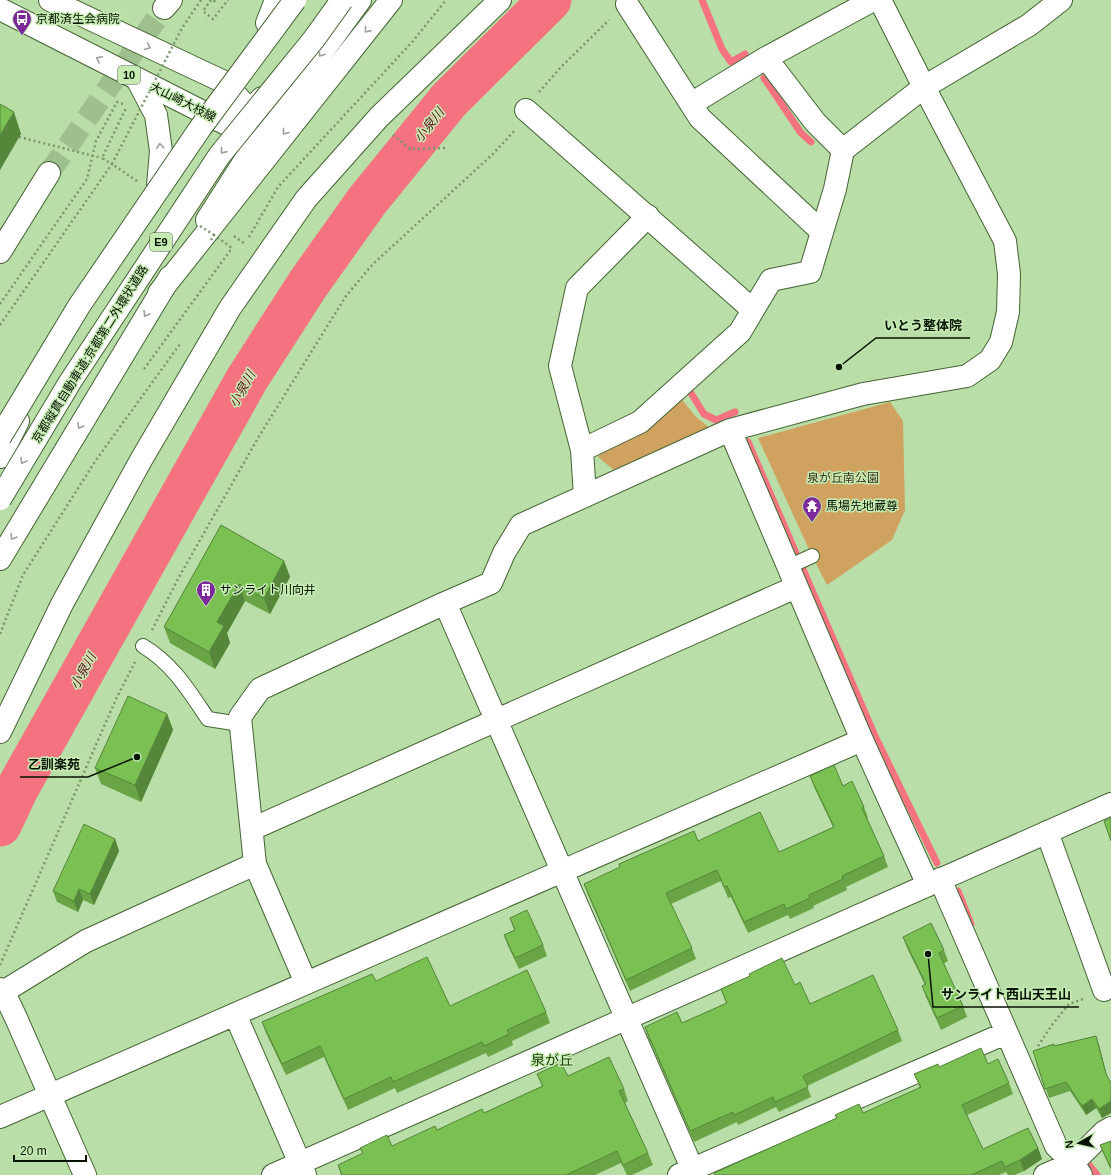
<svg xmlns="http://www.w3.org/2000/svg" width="1111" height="1175" font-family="Arial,'Noto Sans JP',sans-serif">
	<rect width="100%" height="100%" fill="#b9dea7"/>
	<!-- green -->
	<path fill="#d0a260" d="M680,397L695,416L710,428L615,471L598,457L604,450Z
		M890,402L903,421L905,510L892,540L827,585L812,556L758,438Z"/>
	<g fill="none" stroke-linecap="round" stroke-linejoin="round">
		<!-- stream -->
		<path stroke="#f57380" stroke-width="7" d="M702,0L722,49L731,62L745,54
			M764,78L801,133L811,142
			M691,393L704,414L716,420L735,412
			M748,442L875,736L937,863
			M958,891L971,924
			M1082,1156L1097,1175"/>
		<!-- river -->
		<path stroke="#f57380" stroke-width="43" d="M0,825L17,789L247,379L308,284L367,201L449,100L550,0"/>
		<!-- minor-tunnel -->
		<path stroke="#9ec08e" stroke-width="22" stroke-dasharray="22 11" stroke-linecap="butt" d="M49,173L164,8"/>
		<defs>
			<path id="service" d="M788,567L812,556
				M143,646C173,664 189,691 208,719L240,724"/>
			<path id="minor" d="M880,0L924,87L1029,25L1061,0
				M627,4L700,118L822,232
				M164,8L171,0
				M691,104L766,58
				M526,110L753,310
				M843,150L815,122L766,58L873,0
				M0,252L49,173
				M730,430L862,740L928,885
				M585,496L582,450L560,366L577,288L648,216
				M445,603L695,1175
				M0,732L62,604L141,460L230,308L306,199L379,117L500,0
				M252,829L796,587
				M1047,832L1104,990
				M940,879L1056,1146L1073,1163L1081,1175
				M306,983L255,864L240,717L260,689L445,603L491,583L504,553L521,525L730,430L863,394L967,376L990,360L1001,342L1008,312L1009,274L1005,241L924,87L843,150L835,189L810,272L771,280L740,332L640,422L582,450
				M3,992L86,941L255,864
				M235,1014L305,1175
				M0,1117L862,740
				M679,1175L1006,1033
				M1045,1175L1073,1163L1104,1132L1111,1128"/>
			<path id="tertiary" d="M137,79L156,115L161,151L158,185
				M207,220L258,140
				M0,457L18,421
				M0,559L170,277
				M0,989L7,999L16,1018L85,1175
				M273,1175L1111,804"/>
			<path id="primary" d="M50,0L224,82L244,104L254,128
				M0,9L258,140
				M258,140L360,0"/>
			<path id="motorway" d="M267,23L276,0
				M218,120C235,116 250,112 262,98
				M159,293L391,0"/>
		</defs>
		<!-- service casing -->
		<use href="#service" stroke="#446433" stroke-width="16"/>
		<!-- minor casing -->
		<use href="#minor" stroke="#446433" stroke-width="24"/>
		<!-- tertiary casing -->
		<use href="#tertiary" stroke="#446433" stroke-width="24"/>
		<!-- primary casing -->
		<use href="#primary" stroke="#446433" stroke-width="24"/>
		<!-- motorway casing -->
		<use href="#motorway" stroke="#446433" stroke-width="24"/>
		<!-- path -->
		<path stroke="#79956c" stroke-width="2.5" stroke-dasharray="2 3" stroke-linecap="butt" d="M211,0L203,11L213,19L228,0
			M214,2L215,0
			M539,92L561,67L609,20
			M393,135L410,149L445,148
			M234,236L245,244
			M249,237L278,187L413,41L446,0
			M0,304L87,179L96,141L117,102L123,104
			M0,325L112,164L102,158L126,108
			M144,369L232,248
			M152,630L179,577L258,438L346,296L373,264L493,154L515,130
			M0,634L23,575L96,460L180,344
			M0,965L116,699L135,662
			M1038,1046L1052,1025L1069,1004L1083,999"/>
		<!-- service -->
		<use href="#service" stroke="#fff" stroke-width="14"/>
		<!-- minor -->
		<use href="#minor" stroke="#fff" stroke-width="22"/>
		<!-- tertiary -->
		<use href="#tertiary" stroke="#fff" stroke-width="22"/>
		<!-- primary -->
		<use href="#primary" stroke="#fff" stroke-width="22"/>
		<!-- motorway -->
		<use href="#motorway" stroke="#fff" stroke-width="22"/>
		<defs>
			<path id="motorway-bridge" d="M0,437L79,306L201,127L295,0
				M0,499L70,382L219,156L314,39L342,0"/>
		</defs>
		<!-- motorway-bridge casing -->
		<use href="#motorway-bridge" stroke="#446433" stroke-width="24" stroke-linecap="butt"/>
		<!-- path-bridge -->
		<path stroke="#79956c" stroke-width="2.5" stroke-dasharray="2 3" stroke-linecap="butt" d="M19,137L102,158
			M137,181L112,164L182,28L201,0
			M200,226L214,235
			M211,240L214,235L232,248"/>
		<!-- motorway-bridge -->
		<use href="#motorway-bridge" stroke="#fff" stroke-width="22"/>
	</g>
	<!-- wall -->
	<path fill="#69a547" d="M221,525L284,561L290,577L270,614L245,601L227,633L230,643L215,669L170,643L164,627Z
		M167,714L173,730L141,802L101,784L95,768Z
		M810,776L843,786L864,807L868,818H867L884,856L888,867L846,887L847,890L813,906L814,908L790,919L788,915L748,933L731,897L728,898L721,881L671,904L692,948L696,959L630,991L588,895L584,884L698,841L779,852L833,827L814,787Z
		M115,839L119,851L94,905L83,900L78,912L57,902L53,891Z
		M510,918L543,945L547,956L519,969L508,946L504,935L514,930Z
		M903,937L944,950L948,961L943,964L963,1006L967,1017L941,1030L926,997L922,986L925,985L907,948Z
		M376,981L450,1006L546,1012L550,1023L512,1041L513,1045L488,1057L486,1053L397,1093L395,1088L348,1110L324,1057L286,1075L266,1033L262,1022Z
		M795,985L810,1004L898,1030L902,1041L807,1086L811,1097L779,1112L776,1107L738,1125L737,1122L694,1142L648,1037L645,1027L682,1023L726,1003L721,989Z
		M1096,1036L1099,1045L1107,1077L1111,1083V1113L1102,1118L1096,1108L1086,1115L1070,1091L1049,1098L1033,1051Z
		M988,1064L1009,1083L1013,1094L967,1115L983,1149L1038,1148L1042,1159L1024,1171L1014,1175H1008L1006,1172L999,1175H715L836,1118L835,1115L863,1113L920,1088L914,1074L939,1067Z
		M537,1074L568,1076L624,1089L628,1101L625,1103L648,1153L653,1165L632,1175H627L621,1163L595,1175H341L338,1165L363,1154L360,1148L392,1146L484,1113L542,1086Z
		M1111,1141V1170L1104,1155L1100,1145Z"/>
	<!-- shaded-wall -->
	<path fill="#55863a" d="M14,112L21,134L0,170V135Z
		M284,561L290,577L270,614L264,598Z
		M239,584L245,601L227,633L230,643L215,669L209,652L217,622Z
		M167,714L173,730L141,802L135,785Z
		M115,839L119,851L94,905L90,894Z
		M79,889L83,900L78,912L74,901Z
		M1096,1036L1099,1045L1109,1084L1106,1074Z
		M1092,1099L1096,1108L1086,1115L1082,1106Z
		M1111,1101V1113L1102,1118L1099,1109Z
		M1038,1148L1042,1159L1024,1171L1020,1160Z"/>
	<!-- building -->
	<path fill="#7ac053" stroke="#55863a" d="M0,104L14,112L0,135Z
		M221,525L284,561L264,598L239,584L217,622L224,626L209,652L164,627Z
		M128,696L167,714L135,785L95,768Z
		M834,765L843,786L852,781L864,807L862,808L884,856L842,876L843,879L809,895L810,898L786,909L784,904L744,922L727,886L724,887L717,870L666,893L692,948L626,980L584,884L620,867L619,864L694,831L698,841L760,812L779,852L834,827L810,776Z
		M1111,818V841L1104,821Z
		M84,824L115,839L90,894L79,889L74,901L53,891Z
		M527,910L543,945L515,958L504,935L515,930L510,918Z
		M931,923L944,950L939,953L963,1006L937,1018L922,986L926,984L903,937Z
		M427,957L450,1006L527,970L546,1012L507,1030L509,1034L484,1046L482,1042L393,1082L391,1077L344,1099L320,1046L282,1064L262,1022L372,974L376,981Z
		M782,958L795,985L800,982L810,1004L873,975L898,1030L803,1076L808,1087L775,1102L773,1097L734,1115L733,1112L690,1131L645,1027L677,1012L682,1023L727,1003L721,989L750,976L749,974Z
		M1096,1036L1106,1074L1111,1083V1101L1099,1109L1092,1099L1082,1106L1066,1082L1045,1089L1033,1051L1054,1044V1046Z
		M981,1048L988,1064L998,1059L1009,1083L962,1105L983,1149L1028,1128L1038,1148L1020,1160L1005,1167L1002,1161L971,1175H715L714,1173L837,1118L835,1115L859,1104L863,1113L921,1087L914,1074L938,1064L939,1067Z
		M609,1057L624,1089L619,1091L648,1153L623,1165L617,1151L566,1175H342L338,1165L363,1153L360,1148L387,1135L392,1146L435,1126L437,1130L482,1109L484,1113L543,1086L537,1074L561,1063L568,1076Z
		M1111,1141V1168L1100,1145Z"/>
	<!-- one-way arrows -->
	<defs><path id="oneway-chevron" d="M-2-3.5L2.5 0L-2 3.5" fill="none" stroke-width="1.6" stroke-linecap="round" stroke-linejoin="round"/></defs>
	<g stroke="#9ca19a">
		<use href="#oneway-chevron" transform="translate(367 30) rotate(129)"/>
		<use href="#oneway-chevron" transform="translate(148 47) rotate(25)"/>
		<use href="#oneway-chevron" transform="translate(321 54) rotate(126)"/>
		<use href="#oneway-chevron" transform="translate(99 59) rotate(-153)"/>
		<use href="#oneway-chevron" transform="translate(285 132) rotate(128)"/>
		<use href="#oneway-chevron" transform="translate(160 146) rotate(-96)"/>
		<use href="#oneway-chevron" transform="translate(223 151) rotate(129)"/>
		<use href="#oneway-chevron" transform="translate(146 314) rotate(121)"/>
		<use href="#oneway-chevron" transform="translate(80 426) rotate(121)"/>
		<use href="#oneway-chevron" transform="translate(23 461) rotate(121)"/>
		<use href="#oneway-chevron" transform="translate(13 537) rotate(121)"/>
	</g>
	<!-- icons -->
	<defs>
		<symbol id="bus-pin" viewBox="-11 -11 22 30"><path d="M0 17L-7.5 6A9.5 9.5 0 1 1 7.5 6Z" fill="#7c2999" stroke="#c6ecb4"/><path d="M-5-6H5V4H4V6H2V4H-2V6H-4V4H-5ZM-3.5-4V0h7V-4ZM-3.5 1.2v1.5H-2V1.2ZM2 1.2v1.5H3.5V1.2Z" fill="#fff"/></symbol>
		<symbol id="temple-pin" viewBox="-11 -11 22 30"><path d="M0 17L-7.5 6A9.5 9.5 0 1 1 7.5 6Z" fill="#7c2999" stroke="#c6ecb4"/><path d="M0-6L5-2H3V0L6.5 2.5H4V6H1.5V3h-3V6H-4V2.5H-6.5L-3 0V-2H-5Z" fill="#fff"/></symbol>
		<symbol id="building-pin" viewBox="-11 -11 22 30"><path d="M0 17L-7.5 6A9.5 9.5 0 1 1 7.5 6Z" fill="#7c2999" stroke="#c6ecb4"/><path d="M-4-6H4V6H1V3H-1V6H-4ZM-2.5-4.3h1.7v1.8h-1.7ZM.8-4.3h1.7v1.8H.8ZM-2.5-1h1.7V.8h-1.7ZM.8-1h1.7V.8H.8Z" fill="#fff"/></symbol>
	</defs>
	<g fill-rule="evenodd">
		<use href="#bus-pin" x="11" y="8" width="22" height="30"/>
		<use href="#temple-pin" x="801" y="495" width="22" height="30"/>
		<use href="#building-pin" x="195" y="579" width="22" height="30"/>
	</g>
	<g text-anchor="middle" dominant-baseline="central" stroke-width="3" stroke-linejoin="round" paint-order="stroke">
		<!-- shield labels -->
		<g fill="#c6ecb4" stroke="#405437" stroke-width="1">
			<rect x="118" y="66" width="22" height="18" rx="3"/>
			<rect x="150" y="233" width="22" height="18" rx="3"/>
		</g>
		<g font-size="11" font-weight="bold" fill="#071302">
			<text x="129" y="75">10</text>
			<text x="161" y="242">E9</text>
		</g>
		<!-- poi labels -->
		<g font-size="12" fill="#071302" stroke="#c6ecb4" text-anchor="start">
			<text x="36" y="19">京都済生会病院</text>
			<text x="826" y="506">馬場先地蔵尊</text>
			<text x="220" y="590">サンライト川向井</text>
		</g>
		<!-- street labels -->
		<g font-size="12" fill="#071302" stroke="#c6ecb4">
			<text transform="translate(183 102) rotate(27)">大山崎大枝線</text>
			<text transform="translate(90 354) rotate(-58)">京都縦貫自動車道;京都第二外環状道路</text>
		</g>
		<!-- park labels -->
		<g font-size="12" fill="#3e301c" stroke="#c6ecb4">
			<text x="843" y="478">泉が丘南公園</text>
		</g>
		<!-- water labels -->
		<g font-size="13" font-style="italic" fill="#621020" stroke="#c6ecb4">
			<text transform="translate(429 125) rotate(-51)">小泉川</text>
			<text transform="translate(242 389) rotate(-60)">小泉川</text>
			<text transform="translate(83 671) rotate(-61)">小泉川</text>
		</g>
		<!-- quarter labels -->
		<g font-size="14" fill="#22410f" stroke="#c6ecb4">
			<text x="552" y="1060">泉が丘</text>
		</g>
	</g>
	<!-- callouts -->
	<path fill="none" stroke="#071302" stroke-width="1.5" d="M839 367L876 338H970M137 757L88 777H20M928 954L933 1007H1079"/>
	<g fill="#071302" stroke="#c6ecb4" stroke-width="1.5">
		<circle cx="839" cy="367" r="4"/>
		<circle cx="137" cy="757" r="4"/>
		<circle cx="928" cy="954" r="4"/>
	</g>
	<g font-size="13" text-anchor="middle" font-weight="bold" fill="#071302" stroke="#c6ecb4" stroke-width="3" stroke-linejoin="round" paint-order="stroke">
		<text x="923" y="330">いとう整体院</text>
		<text x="54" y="769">乙訓楽苑</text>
		<text x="1006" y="999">サンライト西山天王山</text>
	</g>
	<!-- north arrow -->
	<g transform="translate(1079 1143) rotate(262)" stroke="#c6ecb4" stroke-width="3" paint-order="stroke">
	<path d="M0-3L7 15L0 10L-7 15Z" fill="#071302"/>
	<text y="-6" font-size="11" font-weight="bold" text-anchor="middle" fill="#071302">N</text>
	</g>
	<!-- scale -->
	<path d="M14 1155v6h72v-6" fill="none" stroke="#071302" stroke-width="2"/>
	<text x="20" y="1155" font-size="12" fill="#071302" stroke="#c6ecb4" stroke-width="3" paint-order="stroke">20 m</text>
</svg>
